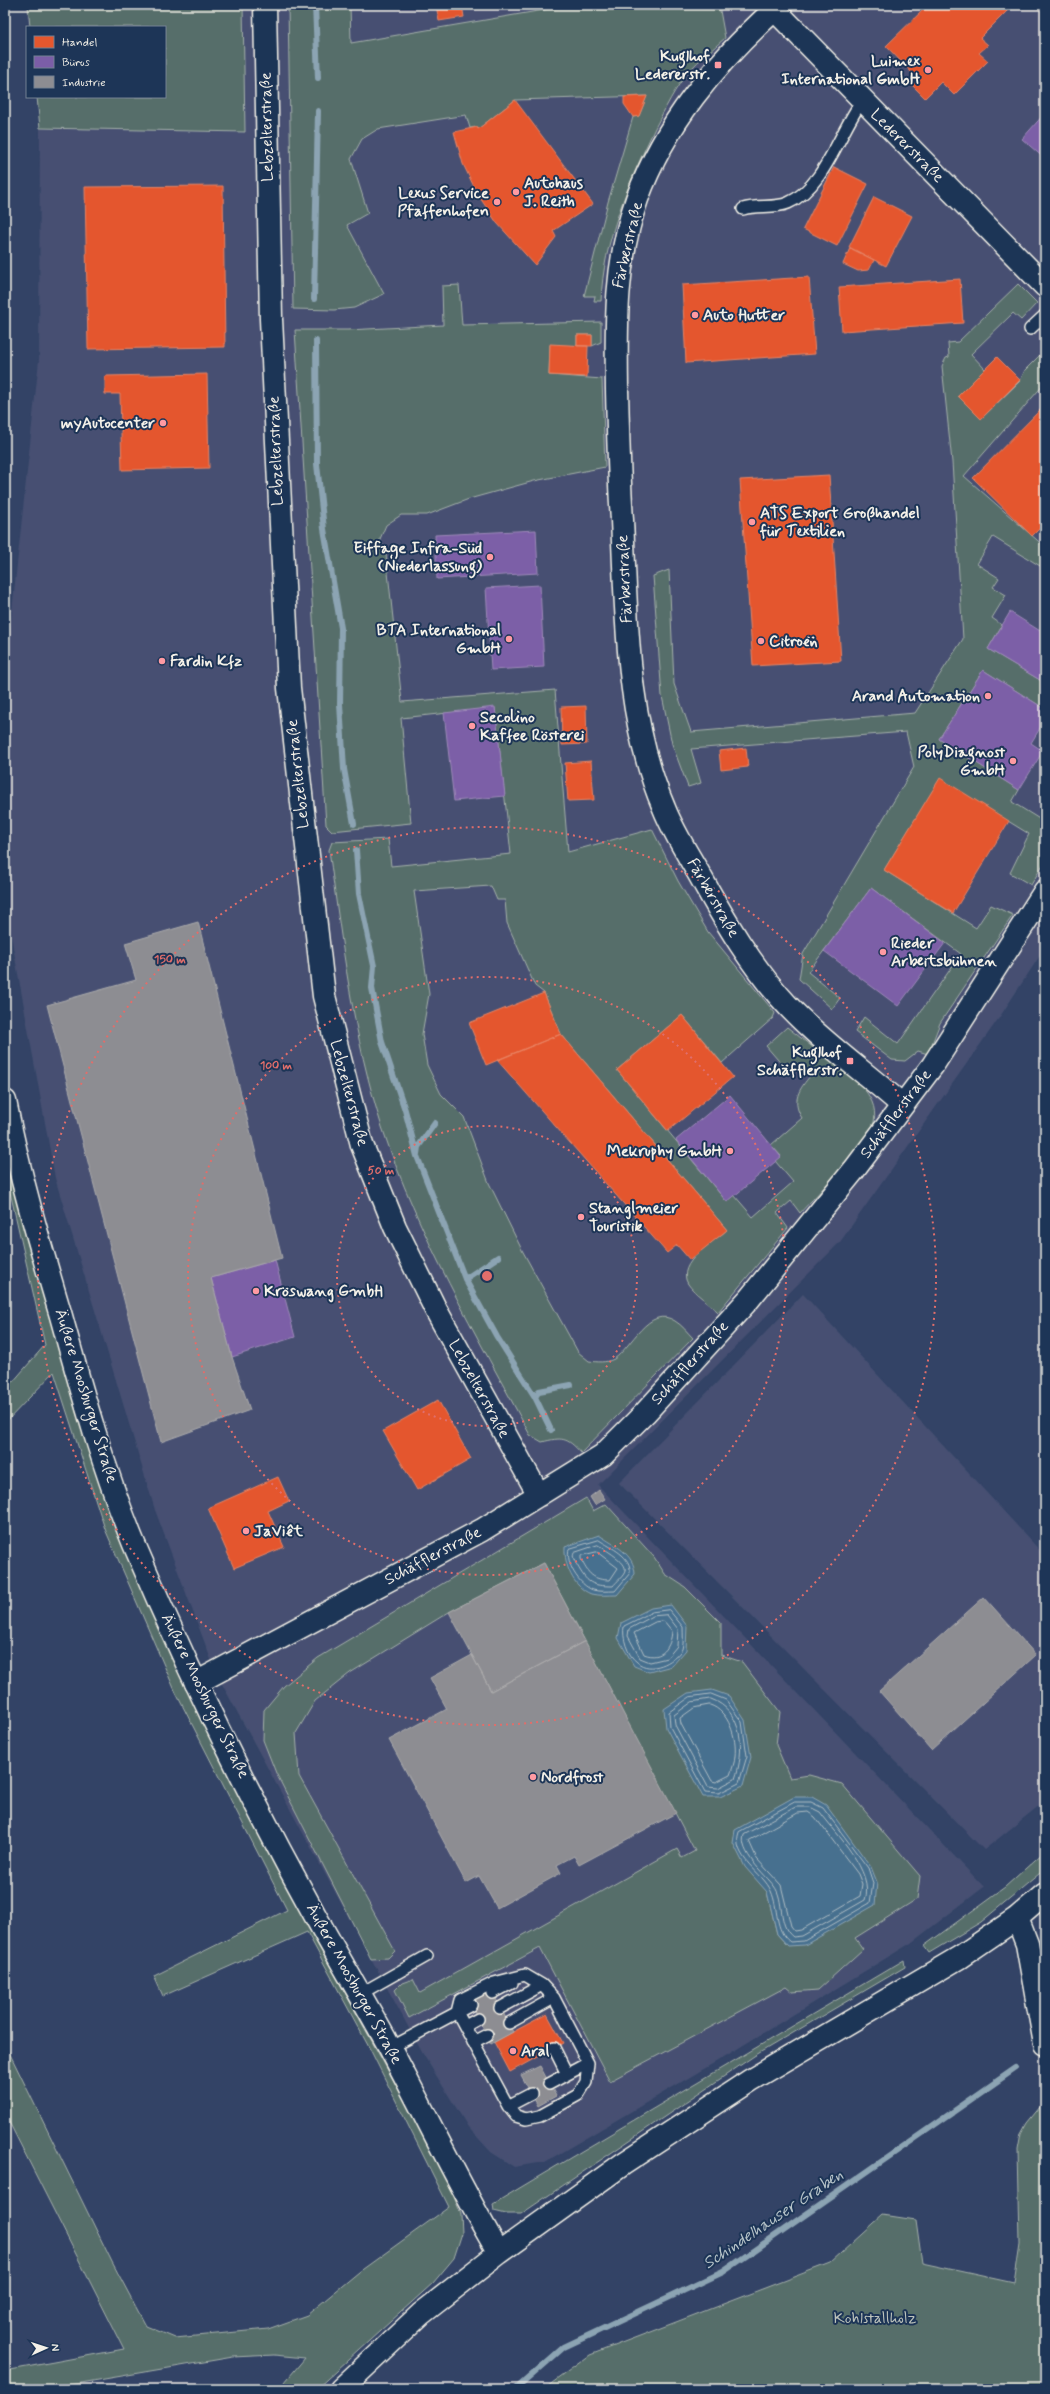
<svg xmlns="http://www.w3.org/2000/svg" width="1050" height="2394" font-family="Mynerve,sans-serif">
	<rect width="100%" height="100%" fill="#334366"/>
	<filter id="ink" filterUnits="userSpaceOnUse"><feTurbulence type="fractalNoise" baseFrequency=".025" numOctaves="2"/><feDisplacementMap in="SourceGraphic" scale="8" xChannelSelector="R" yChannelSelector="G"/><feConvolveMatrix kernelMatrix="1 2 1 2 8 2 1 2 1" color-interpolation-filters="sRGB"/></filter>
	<g filter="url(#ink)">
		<!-- built -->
		<path fill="#465072" d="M26,5H1045V948L999,1018L840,1242L598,1485L984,1887L911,1943L714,2063L545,2162L514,2167L491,2152L468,2127L423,2054L216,1673L155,1510L55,1178L5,902V676L39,360L40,128L37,97H165V27H29Z
			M803,1294L1045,1556V1801L984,1850L619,1483Z"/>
		<!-- green -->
		<path fill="#566e6b" stroke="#a5b0aa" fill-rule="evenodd" d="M28,5H243L245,132L40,128L37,97H165V27H30Z
			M288,5H350L351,43L573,5H719L725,38C713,49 700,59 689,71C675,88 665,109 655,128C629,182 603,241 601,301H594L595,296H584L608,202L633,117L639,116L647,96L515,100L478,129L476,127L470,128L466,115L378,129L362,139L351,159L368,213L347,225L384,294L354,308L334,310L293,309Z
			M1018,284L1037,303L1021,320L1013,313L971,354L985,369L958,396L981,419L1020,381L1025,370L1045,350V383L964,476L1045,547V569L993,537L977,564L999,578L993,587L1006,595L992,618L1002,625L988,649L1045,683V709L983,670L939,739L1019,790L1012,802L1041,820L1045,814V861L1031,885L1010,873L1029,834L940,779L884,870L976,928L991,905L1013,915L940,1023L928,1054L918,1051L905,1061L892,1060L855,1032L864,1017L898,1044L961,954L871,888L808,972L840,998L832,1009L799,979L803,954L914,767L906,732L691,749L701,783L688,787L672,744L662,696L653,576L669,570L674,684L691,732L915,713L963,639L952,462L942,366L946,358L949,357L948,343L958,342Z
			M459,285L462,325L601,322V342L592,346V335H577V346L550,345L549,375L602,379L605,467L534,481L469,499L427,515H401L386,525L380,539L386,554L402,702L555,690L568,852L652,829L678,881L708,932L775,1013L773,1018L722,1063L682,1015L617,1070L726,1201L734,1195L753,1217L793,1182L775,1161L781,1156L771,1145L802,1118C791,1101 799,1089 811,1075L803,1065L790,1074L766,1046L787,1027L861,1085C870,1096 877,1107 874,1122C871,1141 816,1195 800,1213L791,1201L777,1213L788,1228L718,1312C709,1303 695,1294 688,1284C675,1263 714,1242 727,1230L561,1034L544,993L535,986L507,923L505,900H497L491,886L414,891L429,994L422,1034L427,1065L441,1094L464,1117L489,1183L522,1250L578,1352L589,1361C597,1362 606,1363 614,1359C631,1348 649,1304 675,1321C682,1325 688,1333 693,1338L581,1453C567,1437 562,1437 542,1442L530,1435C476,1334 418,1235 382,1127C353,1037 342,942 329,850L332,842L388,839L391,866L511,854L495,708L401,718L411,823L332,831L326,825L295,330H348L443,325L442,286Z
			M5,1129L120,1528L199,1716L300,1911L428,2143L446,2178L461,2214L462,2233L454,2258L433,2283L316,2389H279L305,2358L274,2355L233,2357L46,2389H5V2371L124,2349L5,2114V2044L112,2262L146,2326L175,2338L268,2329L307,2315L359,2272L449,2207L371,2051L307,1932L163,1996L154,1976L287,1910L176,1693L105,1529L54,1372L5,1423V1391L45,1345L5,1170Z
			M586,1498L593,1511L606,1504L654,1557L665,1574L685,1587L721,1623V1655L742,1662L780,1712L776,1745L790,1778L809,1775L842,1784L920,1876L917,1899L855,1938L863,1949L818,1990L792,1992L786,1987L610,2081L540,1948L409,2018L395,1990L402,1983L413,1979L420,1993L677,1849L682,1858L695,1851L544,1563L449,1612L350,1673L315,1701L296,1733L299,1776L395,1951L388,1958L371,1959L276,1773L263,1740L264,1710L284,1686L318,1658ZM767,1892L788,1946L777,1934Z
			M1045,1851V1869L981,1922L929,1953L924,1946L1005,1887Z
			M904,1960L905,1967L754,2056L521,2214H506L494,2211L493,2204L538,2177Z
			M1045,2101V2389H544L590,2355L830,2263L883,2215L916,2220L922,2263L1014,2283L1020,2243L1018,2150L1021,2134L1027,2123Z"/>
		<!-- water -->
		<path fill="#47708f" stroke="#8ca4b3" d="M599,1535C615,1546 634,1553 635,1574L617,1595C609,1595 598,1596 591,1594C573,1587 564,1565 565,1547Z
			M671,1605L687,1626L686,1650L672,1666L649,1672L634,1666L618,1638L621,1623L651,1608Z
			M712,1690L729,1696L745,1720L751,1757L743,1786L720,1797H703L666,1728L664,1709L688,1693Z
			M794,1797H812L826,1805L871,1867L877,1882L875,1905L805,1945L788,1946L777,1934L767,1892L745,1867L733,1843L735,1830Z"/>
		<!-- shops -->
		<path fill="#e4572e" stroke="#e98566" d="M436,5H462L464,17L439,21Z
			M928,5H1003L1008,10L980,38L988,45L979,53L988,61L954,95L941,82L925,98L912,85L918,79L886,46Z
			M647,96L639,116L633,117L624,104V97Z
			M515,100L593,204L553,231L556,237L535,265L497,223L478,195L463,164L454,132L477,127L478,129Z
			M834,167L868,184L837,246L803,229Z
			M223,186L225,347L88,349L85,187Z
			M874,197L912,216L886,266L849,247Z
			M850,248L874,260L869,270L858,271L843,264Z
			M809,277L815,354L686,363L682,285Z
			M960,279L963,323L842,331L839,287Z
			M577,335H592V346H577Z
			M550,344L588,346L587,377L549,375Z
			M997,357L1020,380L981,419L958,396Z
			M207,374L209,468L122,470L120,394H105V376Z
			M1045,405V523L1032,536L973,478Z
			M829,475L841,661L753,666L740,480Z
			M586,706L587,744L562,745L561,707Z
			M746,748L748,767L721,770L719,751Z
			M591,761L594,800L568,801L565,763Z
			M940,778L1009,821L953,913L884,870Z
			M544,993L561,1034L486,1065L469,1023Z
			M682,1015L733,1077L668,1131L617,1070Z
			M561,1034L727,1230L690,1260L677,1245L667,1253L497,1060Z
			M438,1400L471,1459L417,1490L383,1431Z
			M278,1477L289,1501L268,1511L284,1547L234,1568L208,1508Z
			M547,2014L563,2043L510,2072L494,2042Z"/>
		<!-- offices -->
		<path fill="#7b5ea7" stroke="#9f8aba" d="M1045,113V159L1022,139Z
			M536,530L538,573L437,579L435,535Z
			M540,585L544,667L491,670L486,588Z
			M1010,612L1045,634V683L988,649Z
			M983,670L1045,709V720L1031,743L1043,751L1019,790L939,739Z
			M495,707L505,796L454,801L444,713Z
			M871,888L945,943L898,1006L824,951Z
			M730,1095L781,1157L727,1202L676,1140Z
			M275,1260L295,1337L232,1357L211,1278Z"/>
		<!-- industry -->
		<path fill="#8d8d92" stroke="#acabac" d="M198,922L282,1258L211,1278L232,1357L250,1410L161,1442L47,1005L136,980L125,943Z
			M599,1490L605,1499L595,1505L590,1497Z
			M544,1563L585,1641L491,1691L449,1612Z
			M984,1597L1036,1655L931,1750L879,1691Z
			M585,1641L676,1813L579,1865L574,1856L557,1865L561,1873L497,1908L479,1876L466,1883L389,1740L447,1709L430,1678L472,1655L491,1691Z
			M491,1989L513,2032L491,2044L469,2001Z
			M540,2066L556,2096L538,2106L521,2075Z"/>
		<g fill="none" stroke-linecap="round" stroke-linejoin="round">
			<!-- shore -->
			<path stroke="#afbdc4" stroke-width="1" d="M599,1540C611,1548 632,1556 630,1573L615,1591C608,1591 599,1592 593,1590C579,1585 565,1563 569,1549Z
				M598,1545C604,1549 628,1562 625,1571C624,1576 616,1582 613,1586C591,1586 587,1583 577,1565C574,1560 572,1557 574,1553Z
				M597,1552L618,1568L610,1580C593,1580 588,1574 581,1559V1556Z
				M669,1610L683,1627C683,1633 684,1643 682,1649C674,1663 650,1674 637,1662C627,1655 622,1637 624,1626L652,1612Z
				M667,1615L678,1629L677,1646L667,1658L650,1662L640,1658L628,1636L629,1629L653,1616Z
				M664,1621L672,1631C671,1647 662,1661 644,1654L634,1633L655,1622Z
				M711,1694L726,1700L742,1722L747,1756L739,1783L719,1793L705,1792L670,1727L669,1712L690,1697Z
				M711,1699C744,1711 745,1751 735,1779L718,1788L708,1787L675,1725L674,1715L692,1702Z
				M710,1705C729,1711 737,1738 735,1756C735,1762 732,1769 730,1775L716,1782L712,1781L681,1724L680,1718L694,1708Z
				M795,1802H811L823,1808L868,1868L873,1883L870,1903L804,1941L790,1942C774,1930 779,1909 771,1891C764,1873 730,1857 739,1832Z
				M796,1807H810L820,1812C836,1834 875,1872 865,1900L802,1936L793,1937C777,1925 785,1900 774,1886C765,1874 738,1852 744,1835Z
				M798,1813L808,1812L815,1817L858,1874L862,1884L860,1896L801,1930L795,1931L791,1926L781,1885L757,1859L749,1841Z"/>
			<!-- stream -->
			<path stroke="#8ca4b3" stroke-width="6" d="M315,5L318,78
				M314,299L318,111
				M316,341L317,464L324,529L341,628L340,704L344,769L354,824
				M356,850L359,894L374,966L372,988L382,1042L405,1110L417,1156L465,1279L497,1337L535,1397L551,1430
				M417,1154L418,1147L435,1123
				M465,1279L498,1257
				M535,1397L539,1391L571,1385
				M516,2389L564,2347L723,2272L1016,2068"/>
			<defs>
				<path id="lane" d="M743,209C757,204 774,209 788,203C824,188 840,131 862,101
					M1030,329L1045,315
					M525,1975L542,1985L554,1998L588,2063L586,2082L578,2095L540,2116L526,2119L516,2116L508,2106L457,2012L460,2000L494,1983Z
					M493,1993L512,1983
					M360,1994L427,1956
					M500,2008L542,1985
					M509,2023L554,1998
					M465,2026L478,2019
					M473,2042L487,2035
					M390,2048L471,2005
					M554,2048L567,2074
					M549,2084L588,2063
					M508,2106L531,2094"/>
				<path id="street" d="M265,5L271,319L289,688L324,996L362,1145L395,1227L436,1310L539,1495
					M770,5L1045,286
					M774,10C715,64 665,123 637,199C615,262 616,324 617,390C618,433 619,477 622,520C627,617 625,717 664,808C673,831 687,853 699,874C725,921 752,968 789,1007C823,1043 865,1072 902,1105
					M196,1683L482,1530L603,1455L645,1413L749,1299L854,1170L933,1065L1045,891"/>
				<path id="secondary" d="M5,1101C19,1174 40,1245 61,1316C82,1392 104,1471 134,1544C188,1672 250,1798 317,1919C341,1962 366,2004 389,2046C426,2115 459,2185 499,2253
					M1017,1918L1027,1944L1045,2044
					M341,2389L421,2314L499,2253L623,2164L751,2080L960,1957L1017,1918L1045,1894"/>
			</defs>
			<!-- lane casing -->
			<use href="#lane" stroke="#f4f1e8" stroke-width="14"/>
			<!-- street casing -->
			<use href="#street" stroke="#f4f1e8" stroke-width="25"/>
			<!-- secondary casing -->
			<use href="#secondary" stroke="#f4f1e8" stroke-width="25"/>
			<!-- lane -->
			<use href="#lane" stroke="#1d3557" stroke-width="11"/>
			<!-- street -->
			<use href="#street" stroke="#1d3557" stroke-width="22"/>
			<!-- secondary -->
			<use href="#secondary" stroke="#1d3557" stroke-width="22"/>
		</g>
	</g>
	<!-- distance rings -->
	<g fill="none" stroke="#e06e6b" stroke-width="2" stroke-dasharray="2 4">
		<circle cx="487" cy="1276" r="150"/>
		<circle cx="487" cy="1276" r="299"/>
		<circle cx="487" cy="1276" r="449"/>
	</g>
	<!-- markers -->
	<g fill="#ff9aa2" stroke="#1d3557" stroke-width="1.5">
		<rect x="714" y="61" width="8" height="8" rx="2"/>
		<circle cx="928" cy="70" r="4"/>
		<circle cx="516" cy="192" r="4"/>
		<circle cx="497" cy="202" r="4"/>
		<circle cx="695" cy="315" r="4"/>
		<circle cx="163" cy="423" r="4"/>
		<circle cx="752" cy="522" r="4"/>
		<circle cx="490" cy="557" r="4"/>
		<circle cx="509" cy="639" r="4"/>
		<circle cx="761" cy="641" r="4"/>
		<circle cx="162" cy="661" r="4"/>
		<circle cx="988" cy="696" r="4"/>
		<circle cx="472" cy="726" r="4"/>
		<circle cx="1013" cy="761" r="4"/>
		<circle cx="883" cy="952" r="4"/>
		<rect x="846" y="1057" width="8" height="8" rx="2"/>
		<circle cx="730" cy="1151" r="4"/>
		<circle cx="581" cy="1217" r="4"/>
		<circle cx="256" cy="1291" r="4"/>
		<circle cx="246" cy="1531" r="4"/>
		<circle cx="533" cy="1777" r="4"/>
		<circle cx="513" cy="2051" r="4"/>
	</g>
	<g text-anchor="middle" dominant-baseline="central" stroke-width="4" stroke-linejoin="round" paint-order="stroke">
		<!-- poi labels -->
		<g font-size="16" font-weight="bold" fill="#f4f1e8" stroke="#1d3557" text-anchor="start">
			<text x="710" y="56" text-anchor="end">Kuglhof<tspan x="710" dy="18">Ledererstr.</tspan></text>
			<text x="920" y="61" text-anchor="end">Luimex<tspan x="920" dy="18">International GmbH</tspan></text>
			<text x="524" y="183">Autohaus<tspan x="524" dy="18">J. Reith</tspan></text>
			<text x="489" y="193" text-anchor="end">Lexus Service<tspan x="489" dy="18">Pfaffenhofen</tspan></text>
			<text x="703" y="315">Auto Hutter</text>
			<text x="155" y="423" text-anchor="end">myAutocenter</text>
			<text x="760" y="513">ATS Export Großhandel<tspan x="760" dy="18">für Textilien</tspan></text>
			<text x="482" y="548" text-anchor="end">Eiffage Infra-Süd<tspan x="482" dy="18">(Niederlassung)</tspan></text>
			<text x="501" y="630" text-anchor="end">BTA International<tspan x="501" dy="18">GmbH</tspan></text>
			<text x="769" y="641">Citroën</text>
			<text x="170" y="661">Fardin Kfz</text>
			<text x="980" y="696" text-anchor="end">Arand Automation</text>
			<text x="480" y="717">Secolino<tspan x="480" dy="18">Kaffee Rösterei</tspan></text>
			<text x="1005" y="752" text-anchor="end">PolyDiagnost<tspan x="1005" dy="18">GmbH</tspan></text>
			<text x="891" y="943">Rieder<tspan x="891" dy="18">Arbeitsbühnen</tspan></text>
			<text x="842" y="1052" text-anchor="end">Kuglhof<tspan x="842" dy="18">Schäfflerstr.</tspan></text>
			<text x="722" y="1151" text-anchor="end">Mekruphy GmbH</text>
			<text x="589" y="1208">Stanglmeier<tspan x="589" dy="18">Touristik</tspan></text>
			<text x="264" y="1291">Kröswang GmbH</text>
			<text x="254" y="1531">JaViêt</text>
			<text x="541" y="1777">Nordfrost</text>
			<text x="521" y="2051">Aral</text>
		</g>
		<!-- street labels -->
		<g font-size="16" fill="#f4f1e8" stroke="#1d3557">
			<text transform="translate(267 127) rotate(-91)">Lebzelterstraße</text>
			<text transform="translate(907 146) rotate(45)">Ledererstraße</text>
			<text transform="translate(628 245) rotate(-77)">Färberstraße</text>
			<text transform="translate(276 451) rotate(-92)">Lebzelterstraße</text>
			<text transform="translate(625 579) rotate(-93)">Färberstraße</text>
			<text transform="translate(298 774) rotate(-96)">Lebzelterstraße</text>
			<text transform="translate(713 898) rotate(60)">Färberstraße</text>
			<text transform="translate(349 1093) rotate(75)">Lebzelterstraße</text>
			<text transform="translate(896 1114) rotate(-53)">Schäfflerstraße</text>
			<text transform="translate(690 1363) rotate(-48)">Schäfflerstraße</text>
			<text transform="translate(479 1389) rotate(61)">Lebzelterstraße</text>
			<text transform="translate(86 1396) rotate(73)">Äußere Moosburger Straße</text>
			<text transform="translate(433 1556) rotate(-28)">Schäfflerstraße</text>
			<text transform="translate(205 1696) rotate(64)">Äußere Moosburger Straße</text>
			<text transform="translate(354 1984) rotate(61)">Äußere Moosburger Straße</text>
		</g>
		<!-- park labels -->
		<g font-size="16" fill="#bdc3bc" stroke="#1d3557">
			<text x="875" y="2318">Kohlstallholz</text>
		</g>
		<!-- water labels -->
		<g font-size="17" font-style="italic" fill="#b7c4c9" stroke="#1d3557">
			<text transform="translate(773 2219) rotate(-34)">Schindelhauser Graben</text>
		</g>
	</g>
	<circle cx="487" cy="1276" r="6" fill="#e06e6b" stroke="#1d3557" stroke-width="2"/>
	<g font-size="12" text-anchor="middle" font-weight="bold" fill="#e06e6b" stroke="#1d3557" stroke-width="4" stroke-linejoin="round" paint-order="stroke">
		<text x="170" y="963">150 m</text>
		<text x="276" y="1069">100 m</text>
		<text x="381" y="1174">50 m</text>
	</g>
	<!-- margin -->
	<rect width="1050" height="2394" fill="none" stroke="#1d3557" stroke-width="20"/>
	<rect x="10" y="10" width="1030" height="2374" fill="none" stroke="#f4f1e8" stroke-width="1.5" filter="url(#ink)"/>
	<!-- legend -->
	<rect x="26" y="26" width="140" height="72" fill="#1d3557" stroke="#738091"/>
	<rect x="34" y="36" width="20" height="12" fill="#e4572e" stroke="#738091"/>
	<text x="62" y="46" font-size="12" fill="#f4f1e8">Handel</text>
	<rect x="34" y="56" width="20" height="12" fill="#7b5ea7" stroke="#738091"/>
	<text x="62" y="66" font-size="12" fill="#f4f1e8">Büros</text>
	<rect x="34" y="76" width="20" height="12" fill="#8d8d92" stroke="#738091"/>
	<text x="62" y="86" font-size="12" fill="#f4f1e8">Industrie</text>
	<!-- north arrow -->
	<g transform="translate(46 2348) rotate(87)" stroke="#1d3557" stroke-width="3" paint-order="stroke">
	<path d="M0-3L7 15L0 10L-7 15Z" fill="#f4f1e8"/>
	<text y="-6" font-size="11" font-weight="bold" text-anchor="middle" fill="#f4f1e8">N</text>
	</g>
</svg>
